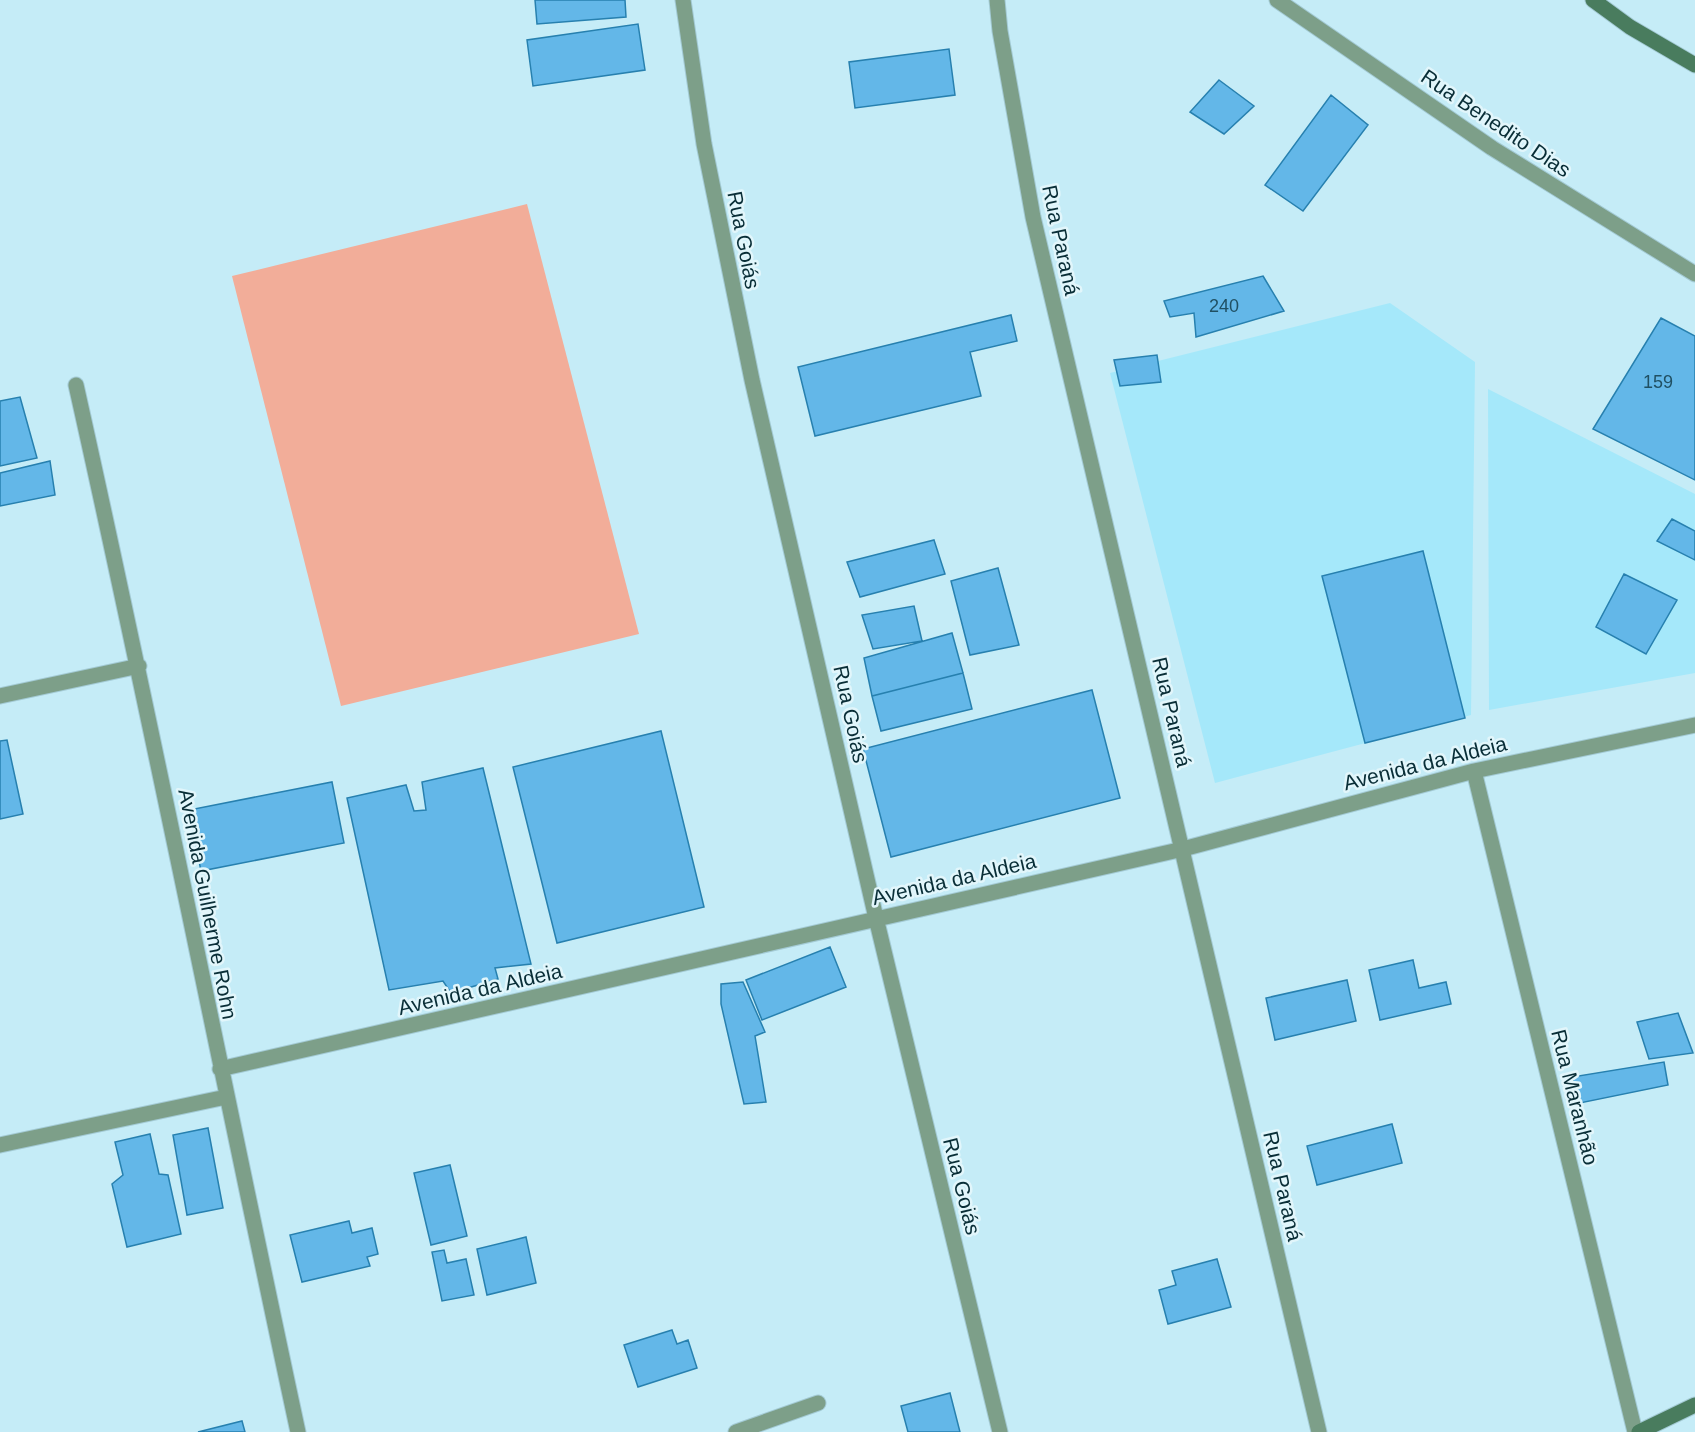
<svg xmlns="http://www.w3.org/2000/svg" width="1695" height="1432" font-family="Arial,sans-serif">
	<rect width="100%" height="100%" fill="#c5ecf7"/>
	<!-- built -->
	<path fill="#a5e8fa" d="M1390,303L1475,362L1471,715L1215,783L1110,373Z
		M1488,389L1695,494V673L1489,710Z"/>
	<!-- green -->
	<path fill="#f2ad99" d="M527,204L639,634L341,706L232,276Z"/>
	<!-- building -->
	<path fill="#63b7e8" stroke="#2780af" stroke-width="1.5" d="M535,0H625L626,17L537,24Z
		M638,24L645,70L533,86L527,40Z
		M949,49L955,95L855,108L849,62Z
		M1219,80L1254,106L1224,134L1190,112Z
		M1331,95L1368,125L1303,211L1265,185Z
		M1263,276L1284,311L1196,337L1194,313L1170,317L1164,301Z
		M1011,315L1017,341L970,352L981,396L815,436L798,367Z
		M1661,318L1695,336V480L1593,429Z
		M1157,355L1161,382L1120,386L1114,360Z
		M20,397L37,458L0,466V401Z
		M50,461L55,495L0,506V473Z
		M1672,519L1695,531V560L1657,541Z
		M934,540L945,574L860,597L847,562Z
		M1423,551L1465,718L1365,743L1322,576Z
		M998,568L1019,645L970,655L951,581Z
		M1624,574L1677,600L1646,654L1596,627Z
		M914,606L922,641L873,649L862,615Z
		M952,633L963,673L872,696L864,658Z
		M963,673L972,709L881,731L872,696Z
		M1092,690L1120,798L891,857L863,749Z
		M661,731L704,907L557,943L513,767Z
		M7,740L23,814L0,819V741Z
		M483,768L531,964L495,968L498,979L451,993L443,981L389,990L347,798L406,785L414,811L426,810L422,782Z
		M332,782L344,843L201,871L189,810Z
		M830,947L846,987L762,1020L746,980Z
		M1413,960L1419,988L1446,982L1451,1004L1380,1020L1369,970Z
		M1347,980L1356,1021L1275,1040L1266,998Z
		M743,982L765,1032L755,1036L766,1102L744,1104L721,1004V984Z
		M1678,1013L1693,1053L1649,1059L1637,1022Z
		M1664,1062L1668,1085L1580,1103L1572,1077Z
		M1392,1124L1402,1163L1317,1185L1307,1146Z
		M208,1128L223,1208L187,1215L173,1135Z
		M150,1134L159,1174L168,1175L181,1234L127,1247L112,1184L123,1175L115,1142Z
		M450,1165L467,1236L431,1245L414,1173Z
		M349,1221L352,1233L372,1228L378,1254L367,1257L370,1266L302,1282L290,1235Z
		M526,1237L536,1283L487,1295L477,1249Z
		M444,1250L447,1263L466,1259L474,1295L442,1301L432,1252Z
		M1217,1259L1231,1307L1168,1324L1159,1290L1176,1285L1172,1271Z
		M672,1330L677,1344L688,1340L697,1368L638,1387L624,1345Z
		M950,1393L960,1432H908L901,1406Z
		M242,1421L245,1432H198Z"/>
	<g fill="none" stroke-linecap="round" stroke-linejoin="round">
		<defs>
			<path id="street" d="M683,0L704,144L752,380L876,918L1000,1432
				M997,0L1000,31L1033,217L1319,1432
				M1277,0L1492,148L1695,274
				M76,385C154,733 223,1083 298,1432
				M0,696L139,666
				M1474,771L1635,1432
				M220,1069L1183,849L1474,771L1695,725
				M0,1145L226,1097
				M736,1432L818,1403"/>
			<path id="secondary" d="M1593,0L1630,27L1695,65
				M1639,1432L1695,1405"/>
		</defs>
		<!-- street casing -->
		<use href="#street" stroke="#a3cad4" stroke-width="17"/>
		<!-- secondary casing -->
		<use href="#secondary" stroke="#a3cad4" stroke-width="17"/>
		<!-- street -->
		<use href="#street" stroke="#7d9f89" stroke-width="15"/>
		<!-- secondary -->
		<use href="#secondary" stroke="#497c5e" stroke-width="15"/>
	</g>
	<g text-anchor="middle" dominant-baseline="central" stroke-width="5" stroke-linejoin="round" paint-order="stroke">
		<!-- number labels -->
		<g font-size="18" fill="#205063">
			<text x="1224" y="306">240</text>
			<text x="1658" y="382">159</text>
		</g>
		<!-- street labels -->
		<g font-size="21" fill="#092e37" stroke="#e2f6fb">
			<text transform="translate(1496 123) rotate(34)">Rua Benedito Dias</text>
			<text transform="translate(744 240) rotate(79)">Rua Goiás</text>
			<text transform="translate(1061 240) rotate(78)">Rua Paraná</text>
			<text transform="translate(1172 712) rotate(77)">Rua Paraná</text>
			<text transform="translate(851 714) rotate(78)">Rua Goiás</text>
			<text transform="translate(1425 763) rotate(-14)">Avenida da Aldeia</text>
			<text transform="translate(954 879) rotate(-13)">Avenida da Aldeia</text>
			<text transform="translate(208 904) rotate(79)">Avenida Guilherme Rohn</text>
			<text transform="translate(480 989) rotate(-13)">Avenida da Aldeia</text>
			<text transform="translate(1575 1097) rotate(76)">Rua Maranhão</text>
			<text transform="translate(962 1186) rotate(76)">Rua Goiás</text>
			<text transform="translate(1283 1186) rotate(77)">Rua Paraná</text>
		</g>
	</g>
</svg>
